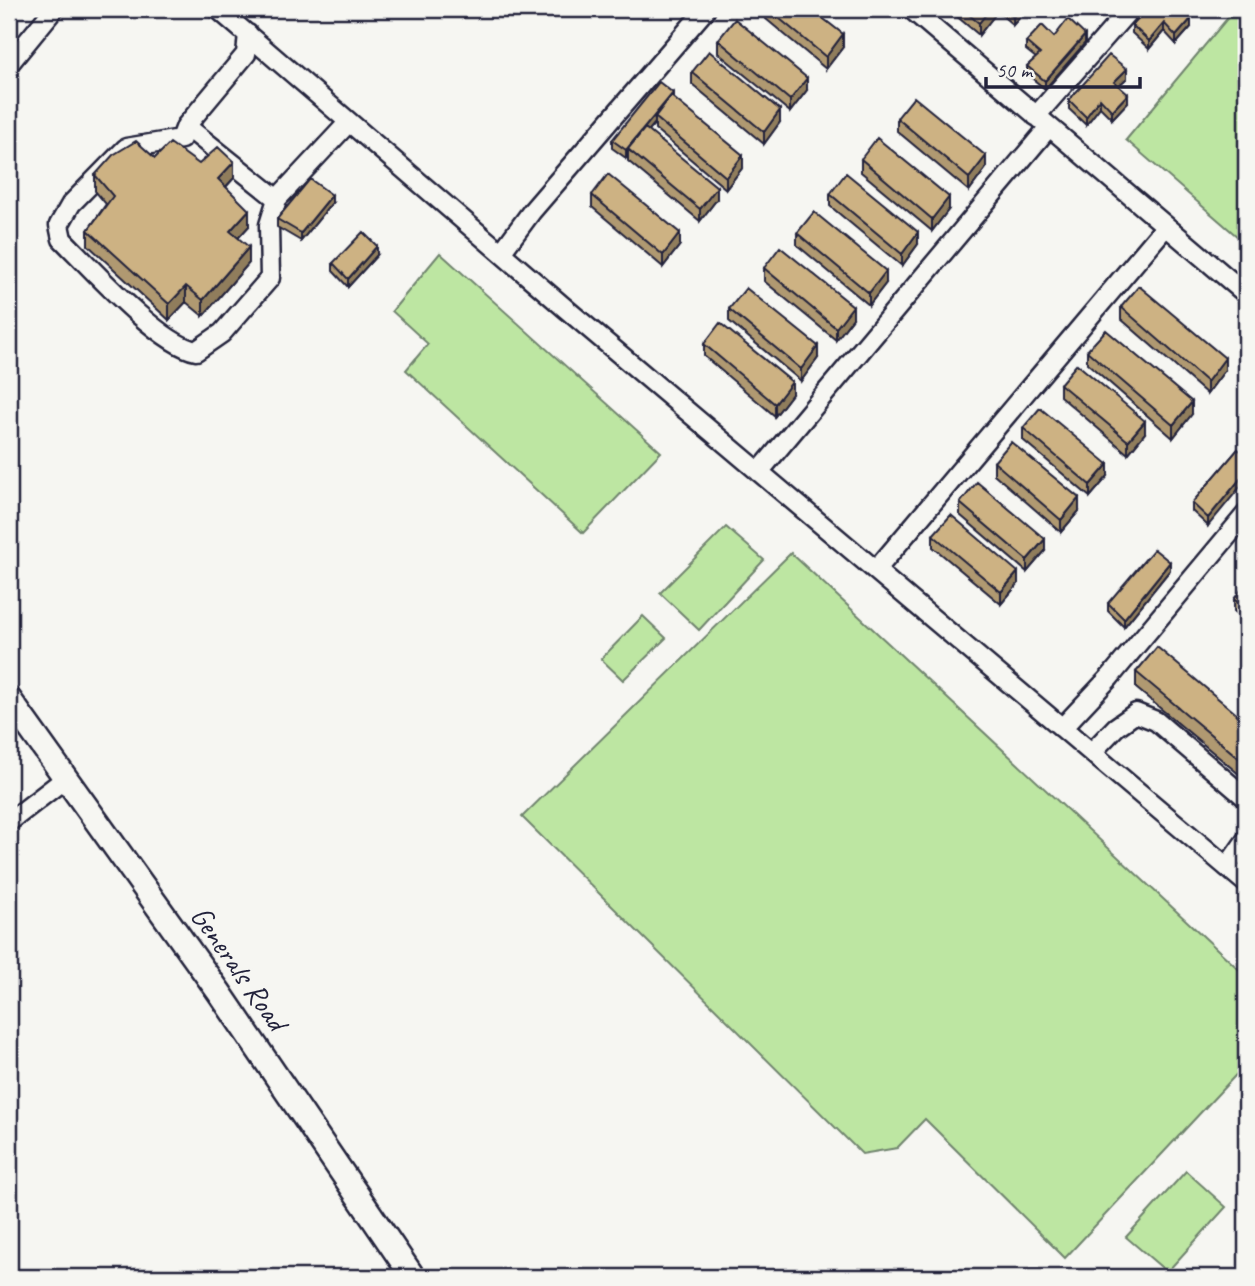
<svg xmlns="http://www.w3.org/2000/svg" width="1255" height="1286" font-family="Caveat,sans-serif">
	<rect width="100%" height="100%" fill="#f6f6f2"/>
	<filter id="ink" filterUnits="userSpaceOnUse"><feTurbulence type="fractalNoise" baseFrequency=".0143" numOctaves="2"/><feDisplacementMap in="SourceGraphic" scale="14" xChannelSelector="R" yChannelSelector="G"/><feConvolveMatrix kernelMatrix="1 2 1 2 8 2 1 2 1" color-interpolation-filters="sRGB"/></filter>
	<g filter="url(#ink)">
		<!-- green -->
		<path fill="#bde6a2" stroke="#70846e" stroke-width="2" d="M1235,9H1246V244L1126,140Z
			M440,253L661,452L583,533L406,370L428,344L392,311Z
			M726,527L764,560L699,630L660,593Z
			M791,553L1246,976V1064L1065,1258L925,1119L897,1148L862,1154L522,817Z
			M643,616L666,638L623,680L601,659Z
			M1186,1171L1226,1207L1167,1272L1126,1237Z"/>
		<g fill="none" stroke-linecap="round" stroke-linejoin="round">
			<defs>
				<path id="minor" d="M218,9L565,308L1246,883
					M911,9L1246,294
					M9,64L54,9
					M1036,116L1130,9
					M186,126L277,199L269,225L270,278L222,333L196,351C159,344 90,267 62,239L59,225L71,204L126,148L181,139L186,126L246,54L248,34
					M277,199L349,122
					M501,253L532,211L706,9
					M759,472L1049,127
					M876,570L1166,226
					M1062,728L1110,677L1246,514
					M1092,752L1116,727L1136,713L1156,721L1246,798
					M9,822L66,778
					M1227,867L1246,840"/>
				<path id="tertiary" d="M9,699L219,992L413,1277"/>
			</defs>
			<!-- minor casing -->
			<use href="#minor" stroke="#22223b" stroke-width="23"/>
			<!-- tertiary casing -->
			<use href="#tertiary" stroke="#22223b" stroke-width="28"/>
			<!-- minor -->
			<use href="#minor" stroke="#f6f6f2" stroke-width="18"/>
			<!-- tertiary -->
			<use href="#tertiary" stroke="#f6f6f2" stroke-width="23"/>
		</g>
		<!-- wall -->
		<path fill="#b09971" stroke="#22223b" stroke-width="2" d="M754,9H811L843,47L826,69Z
			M948,9H994V16L979,35Z
			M997,9H1027L1013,25L997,11Z
			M1103,9H1115L1110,14Z
			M1184,9L1182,10L1191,27L1176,44L1164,31L1149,49L1132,33V25Z
			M1054,37L1085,43L1045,89L1027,74V66L1036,58L1026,50V42Z
			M718,40L807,90L790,112L718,53Z
			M692,72L780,122L764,144L692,84Z
			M1127,78L1118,86L1128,102L1112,119L1100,107L1086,125L1069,109V100Z
			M673,98L743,167L726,189L655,129V123L648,131L717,199L700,221L628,161V155L626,158L612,148V140Z
			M897,118L986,168L969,191L897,131Z
			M155,158L199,164L234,178L226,187L249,226L238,238L249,263L203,316L186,302L169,320L88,245V230L106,204L95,191V175Z
			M861,159L949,209L932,231L861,172Z
			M830,194L918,244L902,266L830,206Z
			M592,195L680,245L663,267L592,207Z
			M332,203L301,241L277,227V219Z
			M797,233L886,283L869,305L797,245Z
			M377,255L348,287L333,271V263Z
			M764,268L853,318L836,340L764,281Z
			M1121,307L1225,370L1207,394L1121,319Z
			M729,309L818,358L801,381L729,321Z
			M704,344L792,394L775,416L704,356Z
			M1087,351L1192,414L1173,438L1087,363Z
			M1060,384L1145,433L1128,454L1060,396Z
			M1023,428L1108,476L1090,497L1023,440Z
			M1238,449L1208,526L1192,511V503Z
			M994,462L1079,511L1061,532L994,474Z
			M960,503L1045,551L1027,572L960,515Z
			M933,535L1018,584L1001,604L933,547Z
			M1170,570L1124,627L1108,611V603Z
			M1246,584V621L1234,611V599Z
			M1136,672L1246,722V780L1136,688Z"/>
		<!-- shaded-wall -->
		<path fill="#907d5c" stroke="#22223b" stroke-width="2" d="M990,9H994V16L979,35V23Z
			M1020,9H1027L1013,25V17Z
			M1191,19V27L1176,44V36Z
			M1164,23V31L1149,49V41Z
			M843,34V47L826,69V57Z
			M1085,35V43L1045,89V81Z
			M1127,69V78L1114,90V82Z
			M807,78V90L790,112V100Z
			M673,93V102L655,117V123L631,152L628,149V155L626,158V150Z
			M1128,94V102L1112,119V111Z
			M1100,98V107L1086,125V117Z
			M780,110V122L764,144V132Z
			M743,155V167L726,189V177Z
			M986,156V168L969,191V178Z
			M234,162V178L218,195V179Z
			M717,187V199L700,221V209Z
			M332,195V203L301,241V233Z
			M949,197V209L932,231V219Z
			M249,210V226L230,247V231Z
			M918,232V244L902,266V254Z
			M680,233V245L663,267V255Z
			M377,246V255L348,287V279Z
			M249,247V263L203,316V300Z
			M886,271V283L869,305V293Z
			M186,286V302L169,320V304Z
			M853,306V318L836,340V328Z
			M818,346V358L801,381V369Z
			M1225,358V370L1207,394V382Z
			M792,382V394L775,416V404Z
			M1192,402V414L1173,438V425Z
			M1145,421V433L1128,454V441Z
			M1108,464V476L1090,497V485Z
			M1246,472V480L1208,526V518Z
			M1079,498V511L1061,532V520Z
			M1045,539V551L1027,572V560Z
			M1170,562V570L1124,627V619Z
			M1018,572V584L1001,604V592Z"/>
		<!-- building -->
		<path fill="#cdb283" stroke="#22223b" stroke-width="2" d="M768,9H811L843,34L826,57Z
			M962,9H990L979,23Z
			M1003,9H1020L1013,17Z
			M1147,9H1180L1191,19L1176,36L1164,23L1149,41L1132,25Z
			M735,19L807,78L790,100L718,40Z
			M1068,19L1085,35L1045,81L1027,66L1040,54L1026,42L1042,25L1054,37Z
			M709,51L780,110L764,132L692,72Z
			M1109,55L1127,69L1114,82L1128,94L1112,111L1100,98L1086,117L1069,100Z
			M659,82L673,93L626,150L612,140Z
			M671,96L743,155L726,177L655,117Z
			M914,97L986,156L969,178L897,118Z
			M645,128L717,187L700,209L628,149Z
			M877,138L949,197L932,219L861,159Z
			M136,141L155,158L170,143L199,164L218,147L234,162L218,179L249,210L230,231L249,247L203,300L186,286L169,304L88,230L113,196L95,175L113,155Z
			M846,173L918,232L902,254L830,194Z
			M608,174L680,233L663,255L592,195Z
			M310,179L332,195L301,233L277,219Z
			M814,212L886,271L869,293L797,233Z
			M363,232L377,246L348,279L333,263Z
			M780,247L853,306L836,328L764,268Z
			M1139,286L1225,358L1207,382L1121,307Z
			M746,288L818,346L801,369L729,309Z
			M720,323L792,382L775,404L704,344Z
			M1106,330L1192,402L1173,425L1087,351Z
			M1077,364L1145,421L1128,441L1060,384Z
			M1040,408L1108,464L1090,485L1023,428Z
			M1011,442L1079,498L1061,520L994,462Z
			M1238,449L1246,455V472L1208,518L1192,503Z
			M977,482L1045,539L1027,560L960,503Z
			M951,515L1018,572L1001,592L933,535Z
			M1154,549L1170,562L1124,619L1108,603Z
			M1246,584V609L1234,599Z
			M1157,647L1246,722V764L1136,672Z"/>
	</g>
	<g text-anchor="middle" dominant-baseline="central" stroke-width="5" stroke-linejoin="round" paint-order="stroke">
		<!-- street labels -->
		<g font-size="30" fill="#22223b" stroke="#f6f6f2">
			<text transform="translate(239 968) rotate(55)">Generals Road</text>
		</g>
	</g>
	<!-- margin -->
	<rect width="1255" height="1286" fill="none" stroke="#f6f6f2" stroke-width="35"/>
	<rect x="18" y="18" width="1220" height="1251" fill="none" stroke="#22223b" stroke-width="2.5" filter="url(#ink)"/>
	<!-- scale -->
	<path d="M986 77v10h154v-10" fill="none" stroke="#22223b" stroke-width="3.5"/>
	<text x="996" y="77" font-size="21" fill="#22223b" stroke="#f6f6f2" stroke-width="5" paint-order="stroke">50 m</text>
</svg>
